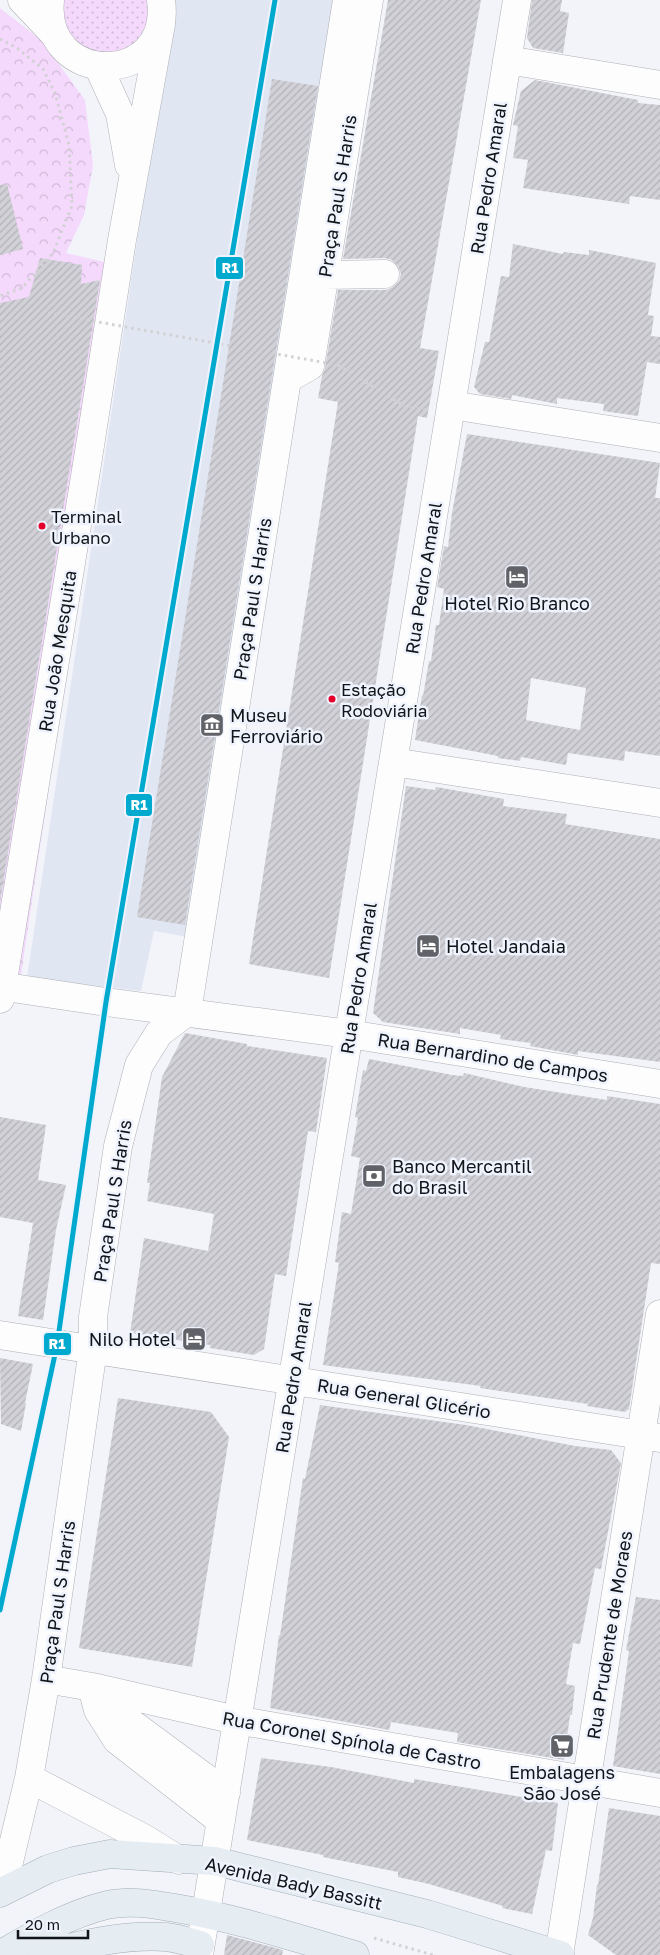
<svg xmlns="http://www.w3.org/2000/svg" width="660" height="1955" font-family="'Golos Text',sans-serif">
	<defs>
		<pattern id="grass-dots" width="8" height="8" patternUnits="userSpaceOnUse" patternTransform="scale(1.25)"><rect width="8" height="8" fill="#f4d9fc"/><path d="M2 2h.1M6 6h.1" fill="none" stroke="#d0b9d7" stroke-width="1.8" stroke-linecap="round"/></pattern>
		<pattern id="park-crowns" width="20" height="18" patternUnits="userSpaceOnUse" patternTransform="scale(1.25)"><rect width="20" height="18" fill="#f4d9fc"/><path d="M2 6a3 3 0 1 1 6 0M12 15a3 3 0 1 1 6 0" fill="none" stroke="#d0b9d7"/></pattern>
		<pattern id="building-hatch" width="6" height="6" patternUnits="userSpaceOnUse" patternTransform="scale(1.25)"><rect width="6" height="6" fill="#d1d1d7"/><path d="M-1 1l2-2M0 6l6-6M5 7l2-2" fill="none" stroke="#b2b3b8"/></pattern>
	</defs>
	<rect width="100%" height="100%" fill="#f2f4fa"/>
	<!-- built -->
	<path fill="#e1e6f3" d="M173,0H342L194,938L154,931L141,991L27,978Z"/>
	<!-- grass -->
	<path fill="url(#grass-dots)" d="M61,0H151L153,7L139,44L101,57L67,37Z"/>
	<!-- park -->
	<path fill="url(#park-crowns)" d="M0,8L42,41L85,100L93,165L84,215L66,253L126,267L21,975L0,972Z"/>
	<!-- building -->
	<path fill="url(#building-hatch)" fill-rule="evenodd" d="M388,0H481L420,348L439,351L427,418L418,416L329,978L249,964L338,402L318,398L322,376L325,368L338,290H386L393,287L399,281L401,274L398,266L392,260L385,258L343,259Z
		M532,0H562L560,11L569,13L563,53L533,48L527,38Z
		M272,79L318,86L185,925L137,917Z
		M535,80L638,100V103L660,105V200L630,196L629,204L523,188L528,160L513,158L518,126L513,125L521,91Z
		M7,184L23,249L0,255V185Z
		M513,244L563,254L564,252L589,255V250L656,263L648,315L654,316L651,336L660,337V364L647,362L638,416L603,411L604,404L557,398V404L512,395L511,399L480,394L474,387L485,342H489L501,276L509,277Z
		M40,258L82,265L81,284L100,280L0,902V303L29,297Z
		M467,434L660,463L655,498H660V756L625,751L624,761L568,753L566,765L521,757L520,761L498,758V756L415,740L422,695L423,696L429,661H431L436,625H439L444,589L437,587L444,546L448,547L452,513ZM531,678L586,688L580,730L526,720Z
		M406,786L435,790L436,787L504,799L503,806L567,814L565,824L660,839V1062L578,1051V1055L573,1054L530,1046L531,1043L500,1039L501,1035L460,1028V1034L383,1022L373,1013Z
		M185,1033L247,1044V1046L327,1058L316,1132L308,1131L286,1276L275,1274L264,1349L254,1355L210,1348V1345L130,1333L144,1238L208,1251L214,1214L147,1201L150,1183H147L162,1077Z
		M369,1059L452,1075L463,1076L464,1073L524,1087L607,1100V1096L660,1104V1264L651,1263L629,1409L625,1412L587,1406L588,1404L480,1388L481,1386L323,1365L339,1263L335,1262L342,1212L351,1214L360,1158L351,1156L358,1118L355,1117L363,1070L366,1071Z
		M0,1117L46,1125L38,1180L66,1185L56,1230L43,1320L18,1316L33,1223L0,1217Z
		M0,1358L33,1364L25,1403H26L21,1431L1,1424Z
		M118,1398L211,1412L229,1437L192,1667L79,1648Z
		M320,1405L466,1425L575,1446L611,1450L621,1463L601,1569L595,1568L580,1644L573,1643L566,1684L575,1686L572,1715H570L564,1760L457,1742L458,1733L391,1722L389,1730L270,1708L279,1635L280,1636L303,1478L305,1479Z
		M636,1597L660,1600V1774L613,1766L629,1651L626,1650Z
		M261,1758L331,1767L414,1783V1779L558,1803L552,1851L546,1850L532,1914L502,1908L503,1906L429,1884L398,1877V1872L323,1857V1855L247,1840Z
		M609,1808L660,1816V1955H616L588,1935L593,1918L597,1885H598Z
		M227,1935L283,1950L282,1955H224Z"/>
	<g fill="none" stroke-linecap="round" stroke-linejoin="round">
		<defs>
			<path id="minor" d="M22,0L55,35
				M50,0C41,88 173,88 161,0
				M507,60L660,85
				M98,66L120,114L129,165
				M325,275L385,274
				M287,379L310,366L369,0
				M451,405L660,438
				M393,762L660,803
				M0,986L106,1002L349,1034L660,1084
				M0,999L89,452L122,240L161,24
				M0,1335L660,1438
				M46,1679L92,1687L236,1720L660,1793
				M92,1687L98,1710L131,1723L226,1793
				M98,1710L117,1740L221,1821
				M29,1778L145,1839L179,1860
				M2,1891L29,1778L46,1679L93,1349V1317L118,1146L139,1065L159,1033L187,1012L347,0
				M199,1955L517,0
				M559,1955L660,1314"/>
			<path id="major" d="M0,1893L48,1869L74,1861L110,1854L215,1861L427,1914L560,1955
				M0,1955C33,1935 69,1914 107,1905C129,1900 152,1904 175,1908C236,1918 296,1938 355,1955
				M42,1955C81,1944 125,1934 166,1937C177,1938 189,1942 200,1945"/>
		</defs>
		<!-- minor casing -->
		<use href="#minor" stroke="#aeb0b5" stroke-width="29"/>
		<!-- major casing -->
		<use href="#major" stroke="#a3afb9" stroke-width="29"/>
		<!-- path -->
		<path stroke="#d2d2d4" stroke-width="3" stroke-dasharray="2.5 4" stroke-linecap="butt" d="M0,39L17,48L43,69L55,93L69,145L72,206L53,253L22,288L0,296
			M338,365L406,407L426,410
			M374,1938L433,1955"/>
		<!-- minor -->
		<use href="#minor" stroke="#fdfdfe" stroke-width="28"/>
		<!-- major -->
		<use href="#major" stroke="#e5ecf2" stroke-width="28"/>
		<!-- path-bridge -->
		<path stroke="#d2d2d4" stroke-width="3" stroke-dasharray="2.5 4" stroke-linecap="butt" d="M48,313L338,365"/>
		<defs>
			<path id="rail-1" d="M0,1610L57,1345L106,1002L275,0"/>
		</defs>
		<!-- rail-1 casing -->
		<use href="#rail-1" stroke="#eff3fd" stroke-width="9"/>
		<!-- rail-1 -->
		<use href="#rail-1" stroke="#00a9ce" stroke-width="5"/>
	</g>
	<!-- icons -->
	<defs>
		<symbol id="hotel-square" viewBox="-11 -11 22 22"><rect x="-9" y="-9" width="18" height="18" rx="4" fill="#606268" stroke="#eff3fd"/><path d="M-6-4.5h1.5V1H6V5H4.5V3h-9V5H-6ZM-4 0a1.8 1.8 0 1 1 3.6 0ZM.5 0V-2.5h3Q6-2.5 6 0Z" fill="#fff"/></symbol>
		<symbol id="museum-square" viewBox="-11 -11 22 22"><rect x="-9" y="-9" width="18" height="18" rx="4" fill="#606268" stroke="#eff3fd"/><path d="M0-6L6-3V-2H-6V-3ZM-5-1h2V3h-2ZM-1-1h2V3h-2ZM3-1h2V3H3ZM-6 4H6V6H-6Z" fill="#fff"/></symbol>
		<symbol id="bank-square" viewBox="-11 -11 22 22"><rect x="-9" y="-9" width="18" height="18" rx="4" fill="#606268" stroke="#eff3fd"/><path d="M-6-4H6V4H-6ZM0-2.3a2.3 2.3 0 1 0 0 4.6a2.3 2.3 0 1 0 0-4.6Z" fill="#fff"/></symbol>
		<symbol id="supermarket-square" viewBox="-11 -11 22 22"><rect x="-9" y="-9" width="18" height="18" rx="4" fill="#606268" stroke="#eff3fd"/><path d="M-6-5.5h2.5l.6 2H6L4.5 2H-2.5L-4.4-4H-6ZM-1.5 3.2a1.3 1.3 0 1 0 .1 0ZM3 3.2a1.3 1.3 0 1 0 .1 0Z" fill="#fff"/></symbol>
	</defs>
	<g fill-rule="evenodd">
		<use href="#hotel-square" x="503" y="563" width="28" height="28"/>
		<use href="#museum-square" x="198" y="711" width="28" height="28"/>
		<use href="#hotel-square" x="414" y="932" width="28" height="28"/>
		<use href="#bank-square" x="360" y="1162" width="28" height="28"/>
		<use href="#hotel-square" x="180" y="1325" width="28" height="28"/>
		<use href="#supermarket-square" x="548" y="1732" width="28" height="28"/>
	</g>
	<!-- markers -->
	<g fill="#e4002b" stroke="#eff3fd" stroke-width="2">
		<circle cx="42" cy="526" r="4.5"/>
		<circle cx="332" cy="699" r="4.5"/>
	</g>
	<g text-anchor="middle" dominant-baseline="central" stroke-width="5" stroke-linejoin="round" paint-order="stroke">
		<!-- bus labels -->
		<g font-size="17" fill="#111419" stroke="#eff3fd" text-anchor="start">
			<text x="51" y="516">Terminal<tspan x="51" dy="21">Urbano</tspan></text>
			<text x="341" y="689">Estação<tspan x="341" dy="21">Rodoviária</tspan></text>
		</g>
		<!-- street labels -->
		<g font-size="18" fill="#111419" stroke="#eff3fd">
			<text transform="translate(488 178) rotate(-81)">Rua Pedro Amaral</text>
			<text transform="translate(337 196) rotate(-81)">Praça Paul S Harris</text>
			<text transform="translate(423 578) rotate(-81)">Rua Pedro Amaral</text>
			<text transform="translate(252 599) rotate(-81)">Praça Paul S Harris</text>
			<text transform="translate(57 651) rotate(-81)">Rua João Mesquita</text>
			<text transform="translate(358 978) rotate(-81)">Rua Pedro Amaral</text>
			<text transform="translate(493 1057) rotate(9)">Rua Bernardino de Campos</text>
			<text transform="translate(112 1201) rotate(-81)">Praça Paul S Harris</text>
			<text transform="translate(293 1377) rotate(-81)">Rua Pedro Amaral</text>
			<text transform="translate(404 1398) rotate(9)">Rua General Glicério</text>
			<text transform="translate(57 1602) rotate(-82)">Praça Paul S Harris</text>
			<text transform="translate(609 1635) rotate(-81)">Rua Prudente de Moraes</text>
			<text transform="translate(352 1740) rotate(10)">Rua Coronel Spínola de Castro</text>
			<text transform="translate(294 1883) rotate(13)">Avenida Bady Bassitt</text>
		</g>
		<!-- poi labels -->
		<g font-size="18" fill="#111419" stroke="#eff3fd" text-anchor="start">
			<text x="517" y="603" text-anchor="middle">Hotel Rio Branco</text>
			<text x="230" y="715">Museu<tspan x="230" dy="21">Ferroviário</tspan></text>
			<text x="446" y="946">Hotel Jandaia</text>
			<text x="392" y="1166">Banco Mercantil<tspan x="392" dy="21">do Brasil</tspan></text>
			<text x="176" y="1339" text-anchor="end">Nilo Hotel</text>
			<text x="562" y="1772" text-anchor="middle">Embalagens<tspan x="562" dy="21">São José</tspan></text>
		</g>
	</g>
	<g stroke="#eff3fd" stroke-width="2">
		<rect x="215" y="256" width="29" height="24" rx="5" fill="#00a9ce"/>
		<rect x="125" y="793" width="28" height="24" rx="5" fill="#00a9ce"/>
		<rect x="43" y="1332" width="29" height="24" rx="5" fill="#00a9ce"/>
	</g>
	<g font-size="14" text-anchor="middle" font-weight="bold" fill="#fff">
		<text x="230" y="273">R1</text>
		<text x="139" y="810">R1</text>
		<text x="57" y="1349">R1</text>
	</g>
	<!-- scale -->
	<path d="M18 1930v8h70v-8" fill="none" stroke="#111419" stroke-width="2.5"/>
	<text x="25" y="1930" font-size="15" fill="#111419" stroke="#eff3fd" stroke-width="4" paint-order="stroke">20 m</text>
</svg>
